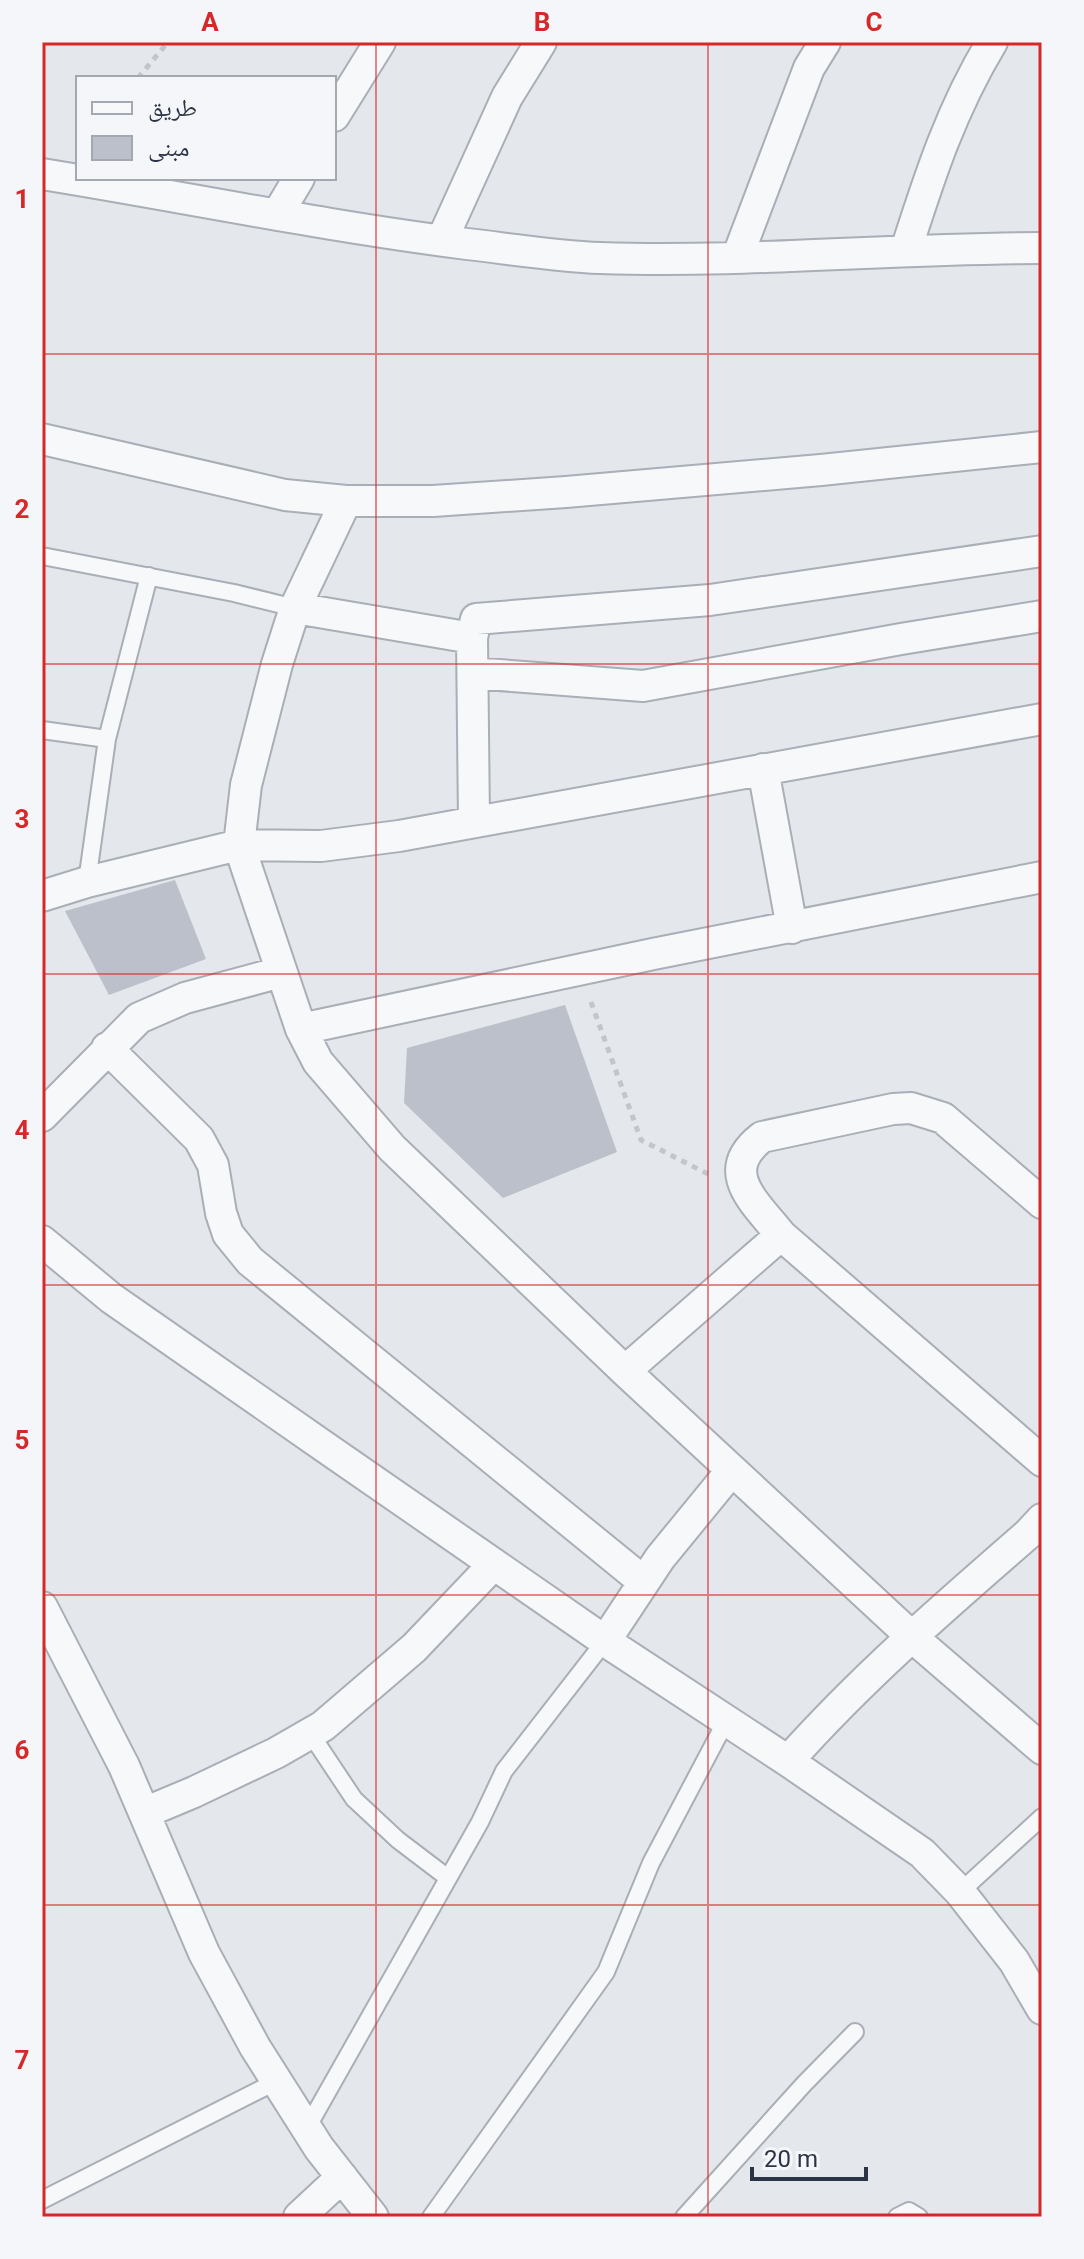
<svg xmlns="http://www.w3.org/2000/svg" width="1084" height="2259" font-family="Roboto,'Noto Naskh Arabic',sans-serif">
	<rect width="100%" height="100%" fill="#e4e7ec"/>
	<!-- building -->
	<path fill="#bbc0ca" d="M175,880L206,959L109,995L65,911Z
		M565,1005L617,1152L503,1198L404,1103L407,1048Z"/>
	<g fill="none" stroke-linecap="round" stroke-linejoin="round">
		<defs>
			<path id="lane" d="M42,556L234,593L295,608
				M42,730L107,739
				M87,882L107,739L149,576
				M310,1733L354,1799L398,1840L448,1878
				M960,1892L1042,1817
				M307,2128L480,1822L504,1771L605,1641
				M42,2200L277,2081
				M431,2217L606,1972L651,1863L726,1721
				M684,2217L804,2084L855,2032
				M897,2217L909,2211L919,2217"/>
			<path id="street" d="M334,116L380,42
				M42,174C184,197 324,226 467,244C511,249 555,256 600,258C747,263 894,248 1042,248
				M277,215L299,178
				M442,240L507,97L541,42
				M906,250C930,175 951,110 992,42
				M737,258L809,68L825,42
				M42,439L285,495L346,501H433L566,492L821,470L1042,447
				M346,501L295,608L277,664L246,785L239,845L301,1029L318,1062L392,1148L625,1371L911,1636L1042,1749
				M295,608L472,638
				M473,673L643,686L901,639L1042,616
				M763,769L792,928
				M474,822L472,638L476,619L710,600L1042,551
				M42,896L87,882L239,845L321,846L399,836L1042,719
				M301,1029L653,954L1042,877
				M107,1048L199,1139L213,1165L221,1213L228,1234L250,1261L644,1582
				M42,1116L139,1018L185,998L281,972
				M781,1235C755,1202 717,1172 762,1137L893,1109L911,1108L943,1118L1042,1203
				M42,1241L111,1298L322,1445L605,1641L788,1761L922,1853L960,1892L1014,1961L1042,2009
				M625,1371L781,1235L1042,1461
				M42,1607L124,1766L204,1953L255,2047L319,2148L373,2217
				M605,1641L660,1558L732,1470
				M788,1761C862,1678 944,1607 1028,1534L1042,1519
				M144,1813L194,1792L276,1753L323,1726L414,1648L494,1564
				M299,2217L342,2177"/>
		</defs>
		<!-- lane casing -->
		<use href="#lane" stroke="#a9aeb7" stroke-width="20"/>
		<!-- street casing -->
		<use href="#street" stroke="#a9aeb7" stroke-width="34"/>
		<!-- path -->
		<path stroke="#c2c5cb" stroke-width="5" stroke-dasharray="6 6" stroke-linecap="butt" d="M138,78L168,42
			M591,1002L641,1140L708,1174"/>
		<!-- lane -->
		<use href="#lane" stroke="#f7f8fa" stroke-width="16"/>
		<!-- street -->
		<use href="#street" stroke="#f7f8fa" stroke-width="30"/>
	</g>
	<!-- grid -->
	<path fill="none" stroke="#d62828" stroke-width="2" stroke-opacity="0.55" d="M376,42V2217M708,42V2217M42,354H1042M42,664H1042M42,974H1042M42,1285H1042M42,1595H1042M42,1905H1042"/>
	<!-- border -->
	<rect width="1084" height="2259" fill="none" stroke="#f4f6f9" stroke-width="88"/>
	<!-- legend -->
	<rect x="76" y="76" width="260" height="104" fill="#f4f6f9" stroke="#a4a8b1" stroke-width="2"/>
	<rect x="92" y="102" width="40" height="12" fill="#f7f8fa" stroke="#a4a8b1" stroke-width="2"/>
	<text x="148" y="116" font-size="24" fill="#2b3445">طريق</text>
	<rect x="92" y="136" width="40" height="24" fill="#bbc0ca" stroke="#a4a8b1" stroke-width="2"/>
	<text x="148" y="156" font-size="24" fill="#2b3445">مبنى</text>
	<!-- scale -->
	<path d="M752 2167v12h114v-12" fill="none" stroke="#2b3445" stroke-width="4"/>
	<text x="764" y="2167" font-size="24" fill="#2b3445" stroke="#f4f6f9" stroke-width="6" paint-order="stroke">20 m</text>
	<rect x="44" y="44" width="996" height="2171" fill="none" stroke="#d62828" stroke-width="3"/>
	<g font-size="26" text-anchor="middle" font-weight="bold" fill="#d62828">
		<text x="210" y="31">A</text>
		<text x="542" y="31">B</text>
		<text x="874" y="31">C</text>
		<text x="22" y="208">1</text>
		<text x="22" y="518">2</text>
		<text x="22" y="828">3</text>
		<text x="22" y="1139">4</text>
		<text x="22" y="1449">5</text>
		<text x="22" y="1759">6</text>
		<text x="22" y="2069">7</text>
	</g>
</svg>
